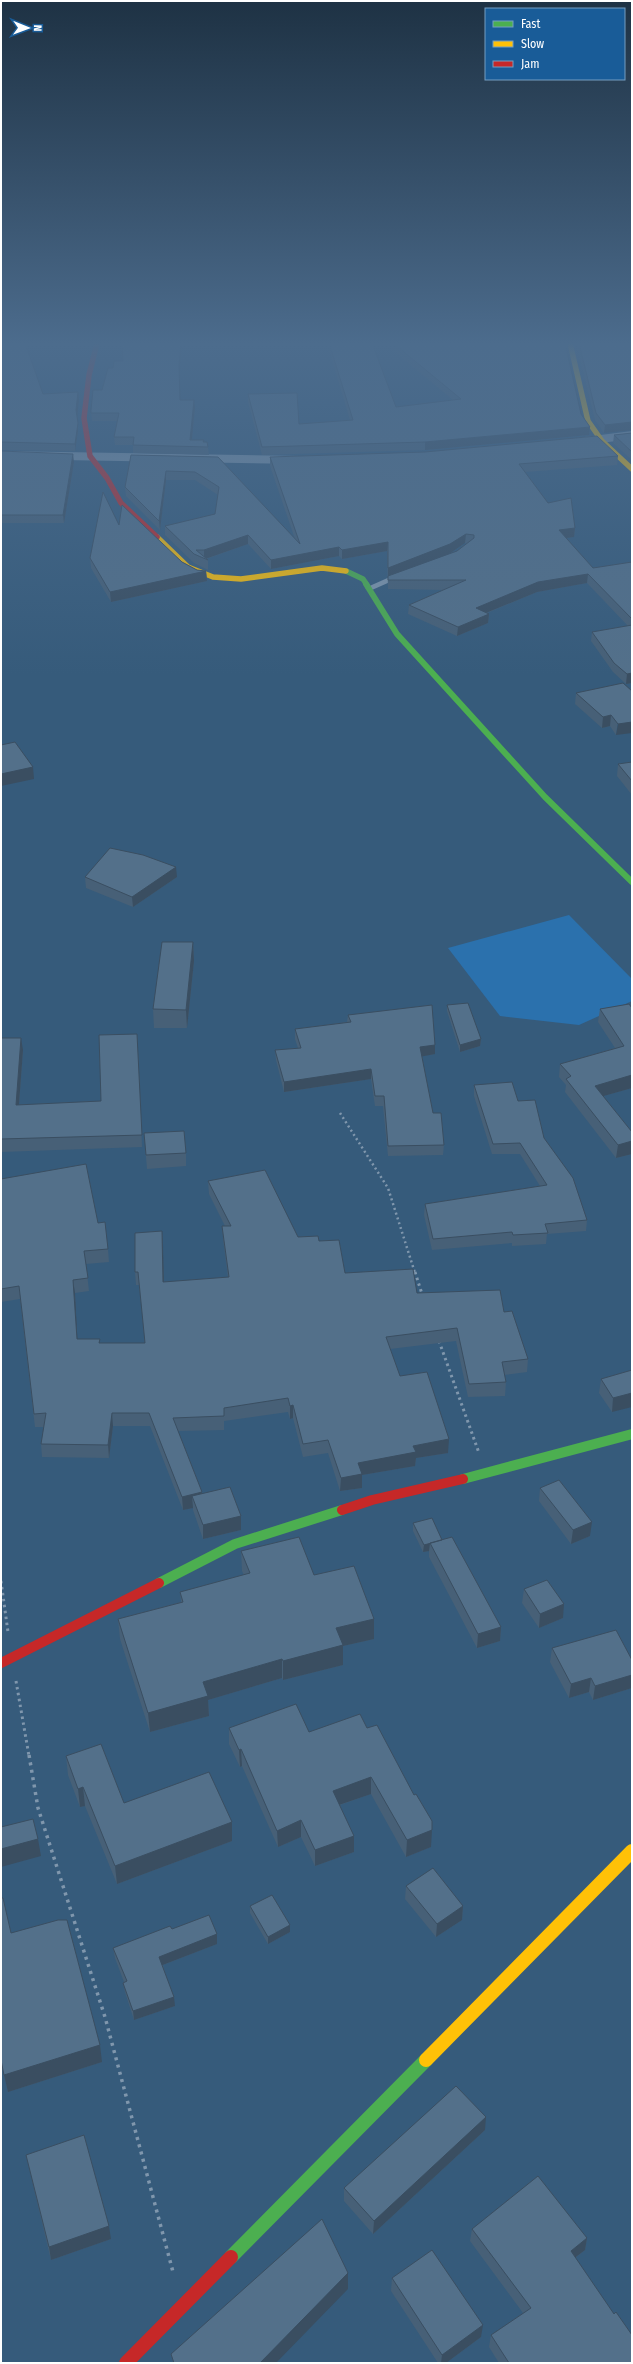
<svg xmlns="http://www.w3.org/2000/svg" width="633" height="2364" font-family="'Fira Sans Condensed',sans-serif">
	<rect width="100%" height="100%" fill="#365b7b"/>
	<!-- green -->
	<path fill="#2b71ad" d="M569,915L632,979V1001L579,1025L500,1016L448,948Z"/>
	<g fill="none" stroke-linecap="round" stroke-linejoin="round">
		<!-- path-far2 -->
		<path stroke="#8097ad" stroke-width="2.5" stroke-dasharray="2 3" stroke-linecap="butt" d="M340,1113L388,1188L415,1273"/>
		<!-- path-far1 -->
		<path stroke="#8097ad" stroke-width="3" stroke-dasharray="2.5 3.5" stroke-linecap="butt" d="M415,1272L422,1294
			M439,1341L479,1453
			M1,1581L8,1632
			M16,1681L29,1756"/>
		<!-- path -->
		<path stroke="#8097ad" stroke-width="3.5" stroke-dasharray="3 4.5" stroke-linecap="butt" d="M29,1755L38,1808L105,2017L173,2272"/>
		<!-- lane -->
		<path fill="#8097ad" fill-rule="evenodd" d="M401,572L408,574L372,590L365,588Z"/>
		<!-- street -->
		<path fill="#8097ad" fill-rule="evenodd" d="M632,431V439L577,446L571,442L577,438Z
			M1,451L300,456L307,460L300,464L1,459Z"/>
		<!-- fast-far3 -->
		<path stroke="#4caf50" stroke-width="5.5" d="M346,571L363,579L367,585"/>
		<!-- fast-far2 -->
		<path stroke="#4caf50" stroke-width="6" d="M366,584L397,634L545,797L632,882"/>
		<!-- fast-far1 -->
		<path stroke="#4caf50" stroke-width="10" d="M463,1479L632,1434
			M159,1583L235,1544L342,1510"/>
		<!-- fast -->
		<path stroke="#4caf50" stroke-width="14" d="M231,2257L426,2060"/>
		<!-- slow-far1 -->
		<path stroke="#ffc107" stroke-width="5.5" d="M570,343L588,421L602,441L632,469
			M157,537L188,567L213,577L241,579L322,568L346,571"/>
		<!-- slow -->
		<path stroke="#ffc107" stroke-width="14" d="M426,2060L632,1851"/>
		<!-- jam-far2 -->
		<path stroke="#c62828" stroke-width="5.5" d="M97,343L89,375L84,418L90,456L107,478L121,503L157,537"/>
		<!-- jam-far1 -->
		<path stroke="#c62828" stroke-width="10" d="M342,1510L372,1500L463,1479
			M1,1663L159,1583"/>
		<!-- jam -->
		<path stroke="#c62828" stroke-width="14" d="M126,2363L231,2257"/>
	</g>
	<!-- wall -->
	<path fill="#476077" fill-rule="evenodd" d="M1,343L43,394L78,392L79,399L77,416L78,431L75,451L1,450Z
		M122,343H182L179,373L180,400L195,407L192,440H204V442L208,447L209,455L133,453V445H115L114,437L117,421H92L91,410L113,368L123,361Z
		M327,343H372L396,407L453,400L384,343H567H565L581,414L590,427L589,435L425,450L262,455L248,402V394L299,424L350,420Z
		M576,343H632L604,433L595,420Z
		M632,433V460L613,443L614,435Z
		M1,451L74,462L64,523H1Z
		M131,455L218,457L295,539L270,466V457L618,456L617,465L525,472L548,503L575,528L574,537L566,538L593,568L632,562V683L626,684L613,672L591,641L592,632L628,626L587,583L537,592L487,613L489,614L488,623L457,636L408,614L409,605L445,590L388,589L387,551L342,559L339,556L271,569L248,544L206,559L208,560V570L194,563L165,535V526L215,514L218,495L195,480H166L160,530L126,496L125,487ZM465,543H467L457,551L433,560L449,554Z
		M119,525L182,562L197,570L206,571L207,581L111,602L91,568L90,558Z
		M623,683L616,735L610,726L602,728L575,704L576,693Z
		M632,762V795L617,776L618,764Z
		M85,877H177L133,907L86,888Z
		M193,942L194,961L187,1028H154L153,1009Z
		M629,1004L632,1088L603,1096L632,1132V1154L616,1158L565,1092L566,1085L559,1077L560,1064L615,1048L598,1022L600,1009Z
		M447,1005L481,1039L480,1046L460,1052L447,1011Z
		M348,1015L435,1054L422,1056L433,1113L444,1145L443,1155L388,1156L383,1106H375L371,1079L284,1092L276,1060L275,1050L298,1048L295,1039V1029L347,1022Z
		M1,1038L23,1050L19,1105L101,1101L138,1047L142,1147L1,1152Z
		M474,1085L518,1101L544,1138L587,1220L586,1231L547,1234L546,1244L512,1246V1243L432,1250L424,1215L425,1204L540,1186L520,1154H492L474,1096Z
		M144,1133L186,1153V1166L147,1169Z
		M1,1179L98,1223L108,1249L109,1262L86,1264L89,1291L75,1293L77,1339L100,1343H145L139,1285H136L135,1272L162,1231L164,1282L228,1277L223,1239L222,1226H225L209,1194L208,1181L298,1237L319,1241L345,1273L417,1293L504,1312L528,1359L527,1372L504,1375L506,1382L505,1396L468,1397L456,1341L390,1349L400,1376L448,1453L416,1458L415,1466L362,1475V1488L340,1491L328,1453L303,1457L293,1418L290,1419L288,1412L224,1421V1430L178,1431L202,1492V1494L241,1530L203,1539L193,1510V1508L183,1510L150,1426H113L109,1458L42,1457L41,1444L44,1427H35L20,1299L1,1302Z
		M632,1370L612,1412L599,1393L601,1379Z
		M540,1488L590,1536L571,1544L539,1501Z
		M413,1523L442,1540L501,1627L500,1641L477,1648L429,1557V1551L423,1552L413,1531Z
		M241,1551L314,1575L374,1619V1639L343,1646V1665L283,1680L282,1678L208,1700L209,1716L150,1732L120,1639L118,1619L181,1602L180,1592L244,1575L242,1571Z
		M524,1589L563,1618L539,1628L522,1603Z
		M552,1648L632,1660V1688L593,1700L589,1692L569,1698L550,1662Z
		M229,1728L309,1732L367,1728L431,1847L406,1857L371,1794L340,1805L354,1852L315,1866L301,1837L278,1847L242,1766L240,1767L229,1744Z
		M66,1756L124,1803L232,1841L117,1884L85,1806L80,1807L68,1775Z
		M406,1886L463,1906L462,1920L436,1937L405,1899Z
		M1,1898L11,1933L102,2062L8,2092L1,2062Z
		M250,1906L290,1925V1932L268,1944L250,1913Z
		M172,1929L217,1944L163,1965L175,2006L134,2020L125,1992L123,1983L124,1982L115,1958L113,1948Z
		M485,2130L373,2234L344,2201V2188Z
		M26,2155L111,2239L51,2260L29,2168Z
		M472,2229L587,2238L585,2250L575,2258L632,2363H499L489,2347L491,2335L523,2313L470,2241Z
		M392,2278L481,2337L446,2363H438L391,2291Z"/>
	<!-- shaded-wall -->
	<path fill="#3a4e61" d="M181,343H182L179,373V365Z
		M78,392L79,399L77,418L76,410Z
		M194,400L195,407L191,448L190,440Z
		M632,422V430L604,433L605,425Z
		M78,423V431L75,451V444Z
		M590,427L589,435L425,450V442Z
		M73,454L74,462L64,523L63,515Z
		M166,471V480L160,530L159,521Z
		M575,528L574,537L558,539L559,530Z
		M466,534L465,543L449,554L388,578V568Z
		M248,535V544L205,559H204V550Z
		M388,542L387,551L342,559V550Z
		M339,547V556L271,569V560Z
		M206,571L207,581L111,602L110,592Z
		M588,574L587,583L537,592L476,617V608L538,582Z
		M489,614L488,623L457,636L458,627Z
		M632,673V683L626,684L627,674Z
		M611,715L610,726L602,728L603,717Z
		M632,722V733L616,735L618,724Z
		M33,767L34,779L1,786V774Z
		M176,867L177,877L133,907L132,897Z
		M193,942L194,961L187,1028L186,1010Z
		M21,1038L23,1050L18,1117L16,1105Z
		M481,1039L480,1046L460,1052V1045Z
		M435,1045V1054L419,1057L420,1047Z
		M371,1069V1079L284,1092V1082Z
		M632,1075V1088L593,1099L595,1086Z
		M632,1141V1154L616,1158L618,1145Z
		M162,1231L163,1244L164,1295L163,1282Z
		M73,1280L75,1293L78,1352L77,1339Z
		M632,1393V1407L612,1412L613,1398Z
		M293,1405V1418L290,1419V1406Z
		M112,1413L113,1426L109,1458L108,1445Z
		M449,1439L448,1453L416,1458L415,1466L362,1475V1488L340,1491L341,1478L358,1463L413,1446Z
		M202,1492L203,1505L192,1496L193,1508L183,1510L182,1497Z
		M241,1516V1530L203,1539V1525Z
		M592,1522L590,1536L571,1544L573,1530Z
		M430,1543L429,1551L423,1552L424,1545Z
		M564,1604L563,1618L539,1628L540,1614Z
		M374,1619V1639L343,1646V1665L283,1680V1661L336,1628Z
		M501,1627L500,1641L477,1648L478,1634Z
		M282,1659V1678L208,1700L209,1716L150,1732L148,1713L203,1682Z
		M632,1675V1688L593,1700L595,1686Z
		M591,1678L589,1692L569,1698L571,1684Z
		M241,1749L242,1766L240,1767L239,1750Z
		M371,1777V1794L333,1807V1791Z
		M83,1787L85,1806L80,1807L78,1789Z
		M301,1820V1837L278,1847L277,1831Z
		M232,1822V1841L117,1884L115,1866Z
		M432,1830L431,1847L406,1857L407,1840Z
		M354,1836V1852L315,1866V1850Z
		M38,1839L41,1856L1,1867V1849Z
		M463,1906L462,1920L436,1937L437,1924Z
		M290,1925V1932L268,1944V1937Z
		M217,1934V1944L160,1966L159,1957Z
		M174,1997L175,2006L134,2020L133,2011Z
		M100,2045L102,2062L8,2092L4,2075Z
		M486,2117L485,2130L373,2234L374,2221Z
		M109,2226L111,2239L51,2260L49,2247Z
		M587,2238L585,2250L568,2263L571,2251Z
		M348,2273V2289L276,2363H260Z
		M483,2325L481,2337L446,2363H441L442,2355Z"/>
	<!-- building -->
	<path fill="#53708a" stroke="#3a4e61" d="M1,343H25L43,394L78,392L76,410L78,423L75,444L1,442Z
		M122,343H181L179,365L180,400H194L190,440H204L203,442H207L208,447L133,445L134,437H114L119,413H91V410L93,390H102L108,368H113L114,361H123Z
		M329,343H372L396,407L461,399L393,343H565L581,414L590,427L425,442L262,447L248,394L297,393L299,424L353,420Z
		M579,343H632V422L605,425L596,413Z
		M632,433V452L614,435Z
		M597,436L618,456L519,464L548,503L571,498L575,528L559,530L593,568L632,562V619L588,574L538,582L476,608L489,614L458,627L409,605L466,580H388V576L457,551L474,538V535L466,534L450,544L388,568V542L342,550L339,547L271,560L248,535L204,550H196L208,560L194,554L165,526L215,514L219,487L195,472L166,471L159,521L125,487L131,455L218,457L300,544L270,457L425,452Z
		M1,451L73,454L63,515H1Z
		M103,492L119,525L122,505L182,562L197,570L206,571L110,592L90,558Z
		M632,625V673L627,674L614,663L592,632Z
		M623,683L632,691V722L618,724L611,715L603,717L576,693Z
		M15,742L33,767L1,774V745Z
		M632,762V781L618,764Z
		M110,848L143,855L176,867L132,897L85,877Z
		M162,942H193L186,1010L153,1009Z
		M468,1003L481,1039L460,1045L447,1005Z
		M629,1004L632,1008V1075L595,1086L632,1132V1141L618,1145L566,1079L571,1076L560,1064L624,1046L600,1009Z
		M432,1005L435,1045L420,1047L433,1113H441L444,1145L388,1146L384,1096H375L371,1069L284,1082L275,1050L301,1048L295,1029L351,1022L348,1015Z
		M137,1034L142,1135L1,1139V1038H21L16,1105L101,1101L99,1035Z
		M512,1082L518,1101L535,1100L544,1138L573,1178L587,1220L545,1224L548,1233L513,1235L512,1232L433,1239L425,1204L547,1185L520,1143L493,1144L474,1085Z
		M184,1131L186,1153L146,1155L144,1133Z
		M86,1164L98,1223L105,1222L108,1249L84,1251L88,1278L73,1280L77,1339H100L99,1343H145L138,1272H135V1233L162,1231L163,1282L229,1277L222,1226H231L208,1181L265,1170L298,1237L318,1236L319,1241L339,1240L345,1273L413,1269L417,1293L500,1290L504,1312L512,1311L528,1359L502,1362L506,1382L469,1384L457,1328L386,1337L400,1376L427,1372L449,1439L413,1446L416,1452L358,1463L362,1474L341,1478L328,1440L303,1444L293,1405L290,1406L288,1398L224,1408V1416L173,1418L202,1492L182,1497L149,1413H112L108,1445L41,1444L46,1413L34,1414L19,1286L1,1289V1179Z
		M632,1370V1393L613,1398L601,1379Z
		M559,1480L592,1522L573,1530L540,1488Z
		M230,1487L241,1516L203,1525L192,1496Z
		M432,1518L442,1540L424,1545L413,1523Z
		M299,1537L314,1575L354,1566L374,1619L336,1628L343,1645L283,1661L282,1659L203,1682L208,1696L148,1713L118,1619L183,1602L180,1592L250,1573L241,1551Z
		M452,1537L501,1627L478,1634L430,1543Z
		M547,1580L564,1604L540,1614L524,1589Z
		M616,1630L632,1660V1675L595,1686L591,1678L571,1684L552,1648Z
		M296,1704L309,1732L360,1714L367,1728L377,1725L414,1795L416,1794L432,1821V1830L407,1840L371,1777L333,1791L354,1836L315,1850L301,1820L277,1831L241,1749L239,1750L229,1728Z
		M101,1744L124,1803L209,1772L232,1822L115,1866L83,1787L78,1789L66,1756Z
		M33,1819L38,1839L1,1849V1827Z
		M433,1868L463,1906L437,1924L406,1886Z
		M272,1895L290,1925L268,1937L250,1906Z
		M1,1898H3L11,1933L58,1920H67L100,2045L4,2075L1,2060Z
		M209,1915L217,1934L159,1957L174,1997L133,2011L123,1983L127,1981L113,1948L170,1926L172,1929Z
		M456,2086L486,2117L374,2221L344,2188Z
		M84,2135L109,2226L49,2247L26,2155Z
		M538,2176L587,2238L571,2251L614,2314L616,2312L632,2335V2363H509L491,2335L531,2308L472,2229Z
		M322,2219L348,2273L260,2363H174L171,2354Z
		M432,2250L483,2325L442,2355L392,2278Z"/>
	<!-- sky -->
	<linearGradient id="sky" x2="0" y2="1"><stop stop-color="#1e3244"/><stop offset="0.51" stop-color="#4c6c8d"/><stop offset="1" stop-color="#4c6c8d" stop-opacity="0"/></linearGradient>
	<rect width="633" height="674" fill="url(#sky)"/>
	<!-- border -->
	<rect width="633" height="2364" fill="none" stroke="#ffffff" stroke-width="4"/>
	<!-- legend -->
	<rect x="485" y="8" width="140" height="72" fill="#195c98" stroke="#759dc1"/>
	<rect x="493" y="21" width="20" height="6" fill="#4caf50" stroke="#759dc1"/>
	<text x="521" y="28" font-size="12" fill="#ffffff">Fast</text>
	<rect x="493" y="41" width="20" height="6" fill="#ffc107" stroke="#759dc1"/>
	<text x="521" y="48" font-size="12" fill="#ffffff">Slow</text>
	<rect x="493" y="61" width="20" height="6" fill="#c62828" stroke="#759dc1"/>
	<text x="521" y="68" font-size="12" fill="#ffffff">Jam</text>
	<!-- north arrow -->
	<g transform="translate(28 28) rotate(91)" stroke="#195c98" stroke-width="3" paint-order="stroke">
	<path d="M0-3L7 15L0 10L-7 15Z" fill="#ffffff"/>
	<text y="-6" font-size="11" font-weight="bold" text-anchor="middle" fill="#ffffff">N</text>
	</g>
</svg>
